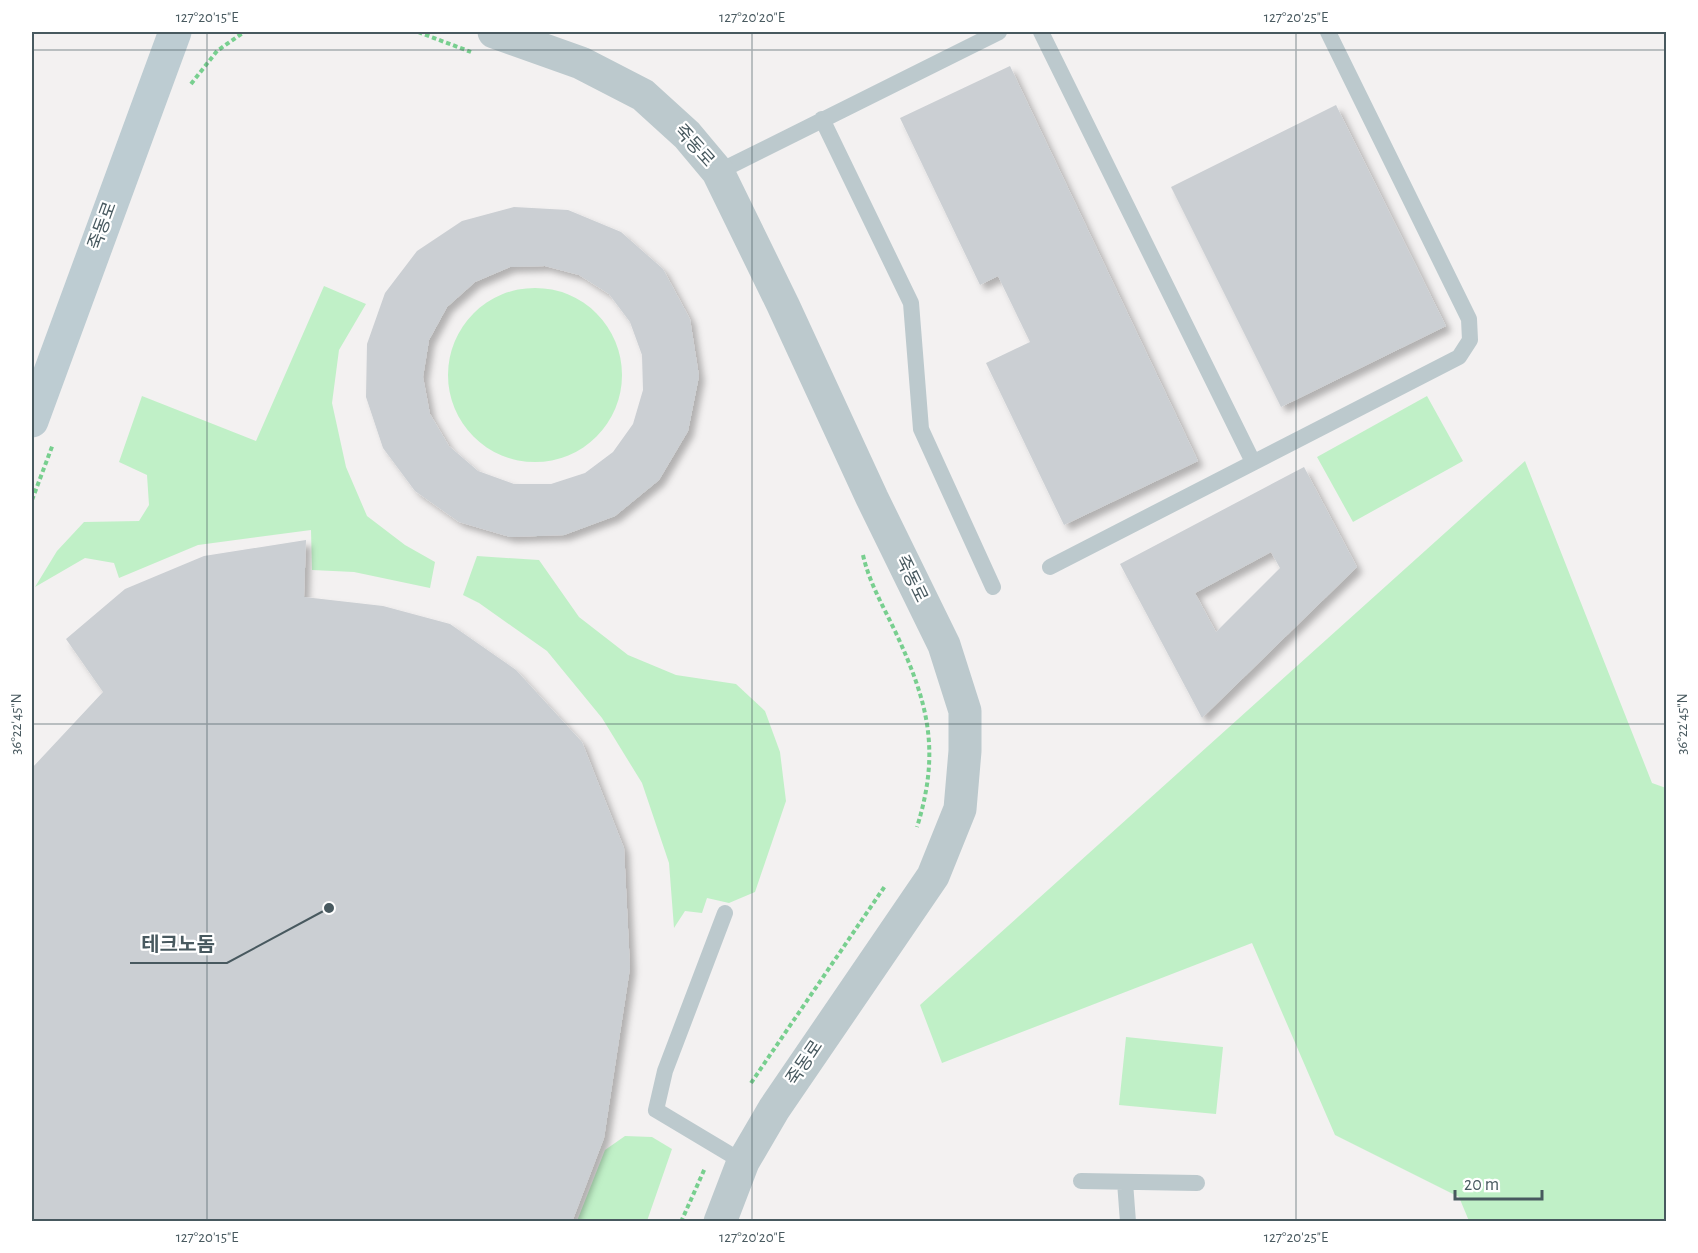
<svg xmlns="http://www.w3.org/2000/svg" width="1698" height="1253" font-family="'Alegreya Sans','Noto Sans KR',sans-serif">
	<defs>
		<filter id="shadow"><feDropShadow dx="5.5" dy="5.5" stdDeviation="3" flood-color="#0004"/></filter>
	</defs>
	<rect width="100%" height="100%" fill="#f3f1f1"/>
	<!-- green -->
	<path fill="#c0f0c7" d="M324,286L366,304L339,350L332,403L346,467L367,516L405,545L435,562L430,588L354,572L312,570L311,530L198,545L119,578L114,563L85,558L35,587L57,551L84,522L139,521L149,505L147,475L119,462L142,396L256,441Z
		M448 375a87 87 0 1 1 174 0a87 87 0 1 1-174 0Z
		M1427,396L1463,461L1353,522L1317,457Z
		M1525,461L1652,783L1666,788V1221H1469L1459,1197L1335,1135L1252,943L942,1063L920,1005Z
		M477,556L539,560L579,617L628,655L676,675L736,684L765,711L780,752L786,801L755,892L729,903L707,898L702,913L685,911L674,928L669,863L642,783L602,718L547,651L479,603L463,595Z
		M1126,1037L1223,1047L1216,1114L1119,1105Z
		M625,1136L652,1137L672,1149L647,1221H577L605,1150Z"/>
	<!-- building -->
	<path fill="#cbcfd3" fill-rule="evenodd" filter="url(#shadow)" d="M1010,66L1198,461L1064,525L986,363L1030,342L998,276L980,285L900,118Z
		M1336,105L1446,326L1281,407L1171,187Z
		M514,207L568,210L621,232L663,269L690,319L699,376L688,431L659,480L615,516L564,535L510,537L459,522L415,491L383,448L366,397L367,344L385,293L417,251L462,221ZM545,266L579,275L609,294L630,322L642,355L643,390L633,424L613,452L585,473L551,484H514L478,471L449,446L430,414L423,377L429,340L447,307L475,282L510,267Z
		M1304,467L1357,567L1202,718L1120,564ZM1271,552L1280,568L1216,632L1195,593Z
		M306,540L304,597L383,606L450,624L516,670L582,742L624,848L630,968L604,1138L572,1222H32V768L103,692L66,639L125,589L204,556Z"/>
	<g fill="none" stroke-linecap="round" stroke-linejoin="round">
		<!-- path -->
		<path stroke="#78cf8f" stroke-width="4" stroke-dasharray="4.5 3" stroke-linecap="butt" d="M418,32L471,52
			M191,84L217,51L244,32
			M32,500L53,444
			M863,555C869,582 883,606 895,631C928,702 941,750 917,827
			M751,1083L885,886
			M681,1222L705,1168"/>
		<!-- lane -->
		<path stroke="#bcc9cd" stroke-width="16" d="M1041,32L1253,462
			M822,119L911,303L921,429L993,587
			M718,172L999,32
			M1050,567L1459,357L1470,340L1469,319L1328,32
			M725,913L665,1071L656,1110L743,1162
			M1081,1181L1197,1183
			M1125,1182L1128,1222"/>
		<!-- street -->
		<path stroke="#bcc9cd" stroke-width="33" d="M494,32L581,63L643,95L687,135L718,172L783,305L872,498L944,645L965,711V751L960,809L933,876L774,1109L743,1162L720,1222"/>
		<!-- secondary -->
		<path stroke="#bdccd2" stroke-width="33" d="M32,421L175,32"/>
	</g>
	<!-- ticks -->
	<path fill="none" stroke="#48595f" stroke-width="1.5" stroke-opacity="0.45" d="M207,32V1222M752,32V1222M1296,32V1222M32,50H1666M32,724H1666"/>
	<g text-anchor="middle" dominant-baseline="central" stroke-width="4.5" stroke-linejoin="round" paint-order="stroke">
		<!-- street labels -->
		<g font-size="18" fill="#48595f" stroke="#fff">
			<text transform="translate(694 146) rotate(48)">죽동로</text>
			<text transform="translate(103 226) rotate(-70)">죽동로</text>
			<text transform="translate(911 579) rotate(64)">죽동로</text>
			<text transform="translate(805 1063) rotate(-56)">죽동로</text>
		</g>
	</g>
	<!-- callouts -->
	<path fill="none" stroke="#48595f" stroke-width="2" d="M329 908L227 963H130"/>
	<circle fill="#48595f" stroke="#fff" stroke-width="2" cx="329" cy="908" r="6"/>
	<g font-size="20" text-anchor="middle" font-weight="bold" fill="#48595f" stroke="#fff" stroke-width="4.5" stroke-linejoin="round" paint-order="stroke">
		<text x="178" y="951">테크노돔</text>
	</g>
	<!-- border -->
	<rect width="1698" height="1253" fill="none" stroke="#ffffff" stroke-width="66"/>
	<!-- scale -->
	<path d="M1455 1190v9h87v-9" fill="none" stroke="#48595f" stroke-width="3"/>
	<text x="1464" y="1190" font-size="18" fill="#48595f" stroke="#ffffff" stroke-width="4.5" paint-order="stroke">20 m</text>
	<rect x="33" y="33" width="1632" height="1187" fill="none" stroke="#48595f" stroke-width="2"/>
	<g font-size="15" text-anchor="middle" fill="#48595f">
		<text x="207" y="22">127°20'15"E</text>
		<text x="752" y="22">127°20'20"E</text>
		<text x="1296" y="22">127°20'25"E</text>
		<text transform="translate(16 724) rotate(-90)" y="5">36°22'45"N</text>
		<text transform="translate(1682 724) rotate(-90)" y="5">36°22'45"N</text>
		<text x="207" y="1242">127°20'15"E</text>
		<text x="752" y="1242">127°20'20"E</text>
		<text x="1296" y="1242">127°20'25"E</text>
	</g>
</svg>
